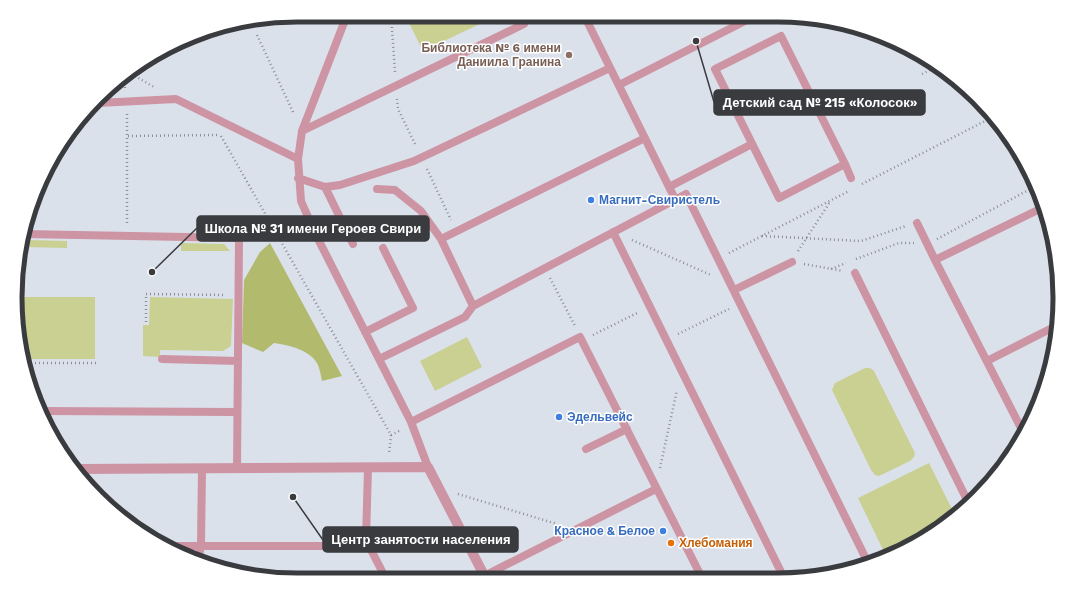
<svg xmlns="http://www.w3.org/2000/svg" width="1075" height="595" font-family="'Work Sans',sans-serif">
	<rect width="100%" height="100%" fill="#dbe1eb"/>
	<!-- green -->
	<path fill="#c9d091" d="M425,15H481L484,22L423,51L409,23Z
		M27,240L67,241V248L23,247Z
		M181,243L224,244L230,251H181Z
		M18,297H95V359H26L16,316Z
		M150,297L233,299L231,346L223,351L160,350V357L143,356V325H149Z
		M467,337L482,367L435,391L420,361Z
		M865,368H870L874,371L915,453L914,457L910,461L879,476L875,475L871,470L832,390L835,383Z
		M929,463L955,515L934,533L886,556L858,498Z"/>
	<!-- forest -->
	<path fill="#b2ba6e" d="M270,243L342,376L322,381C321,376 320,370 318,365C311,350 289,345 274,343L263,352L242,343L244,280L260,252Z"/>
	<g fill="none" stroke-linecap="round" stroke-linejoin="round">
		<!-- path -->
		<path stroke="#8b8f96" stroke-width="2.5" stroke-dasharray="1 3" stroke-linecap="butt" d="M391,15L395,72
			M257,35L294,114
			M128,72L154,87
			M922,74L938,66
			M124,75L125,89
			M397,99L398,109L416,146
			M127,114V225
			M128,136L218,135
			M221,136L391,435L389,454
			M427,169L451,220
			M862,184L993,117
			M250,232L270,223
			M762,236L861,241L906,226
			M937,239L1036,186
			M632,240L711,275
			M798,251L830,202
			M729,253L849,191
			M856,259L899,243H914
			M804,264L843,271
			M831,269L846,263
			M550,278L575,326
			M146,322V294L226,295
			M678,334L729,309
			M593,335L639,312
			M27,363H97
			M391,435L401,430
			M660,468L677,390
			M458,494L557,524"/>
		<!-- lane -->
		<path stroke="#cd94a4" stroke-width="8" d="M347,15L302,131L298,159L301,201L316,235L379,359
			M584,15L675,199
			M619,85L755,16
			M98,103L176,99L298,159
			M302,131L524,24
			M845,164L779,198L715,69L781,36L845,164L851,178
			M298,178L325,187L340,185L414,161L610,68
			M325,187L353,244
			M669,187L752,144
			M377,189L395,190L421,211L441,239
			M917,223L935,260
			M613,232L784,578
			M24,234L239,238L237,468
			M855,273L969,504
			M734,290L792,262
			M473,306L441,239L645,138
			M365,332L413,308L383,248
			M162,359L238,361
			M987,361L1058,325
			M40,411L237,412
			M411,422L379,359L465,317L473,306L686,194L869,565
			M1024,434L935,260L1044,207
			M586,449L627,429
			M428,467L411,422L580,337L702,578
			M368,468L366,540L386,579
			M164,546H344
			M198,561L201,545L202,468
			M484,576L656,489"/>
		<!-- street -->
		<path stroke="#cd94a4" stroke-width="10" d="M76,469L428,467L486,579"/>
	</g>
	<!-- markers -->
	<circle fill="#8d6e63" stroke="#fff" stroke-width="1.5" cx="569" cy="55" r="4"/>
	<g fill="#3f7fe0" stroke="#fff" stroke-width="1.5">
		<circle cx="591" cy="200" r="4"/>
		<circle cx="559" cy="417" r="4"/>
		<circle cx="663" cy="531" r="4"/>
	</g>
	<circle fill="#e8710a" stroke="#fff" stroke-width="1.5" cx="671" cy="543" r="4"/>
	<g text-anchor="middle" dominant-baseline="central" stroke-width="3" stroke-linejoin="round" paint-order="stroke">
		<!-- education labels -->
		<g font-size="12" font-weight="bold" fill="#785e54" stroke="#fff" text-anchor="end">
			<text x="561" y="48">Библиотека № 6 имени<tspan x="561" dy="14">Даниила Гранина</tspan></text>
		</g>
		<!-- shop labels -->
		<g font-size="12" font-weight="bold" fill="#366cbe" stroke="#fff" text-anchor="start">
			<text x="599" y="200">Магнит-Свиристель</text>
			<text x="567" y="417">Эдельвейс</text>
			<text x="655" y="531" text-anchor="end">Красное &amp; Белое</text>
		</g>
		<!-- food labels -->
		<g font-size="12" font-weight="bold" fill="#c56008" stroke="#fff" text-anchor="start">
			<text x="679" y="543">Хлебомания</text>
		</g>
	</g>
	<!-- crop -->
	<path d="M0 0H1075V595H0ZM297 22H778A275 275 0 0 1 1053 297V298A275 275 0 0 1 778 573H297A275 275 0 0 1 22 298V297A275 275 0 0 1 297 22Z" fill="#fff" fill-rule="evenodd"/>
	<path fill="none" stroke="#393b3f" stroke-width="5" d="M297 22H778A275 275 0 0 1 1053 297V298A275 275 0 0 1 778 573H297A275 275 0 0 1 22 298V297A275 275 0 0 1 297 22Z"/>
	<!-- callouts -->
	<path fill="none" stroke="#393b3f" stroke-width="1.5" d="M696 41L714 102M152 272L197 228M293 497L323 540"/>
	<g fill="#393b3f" stroke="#fff" stroke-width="1.5">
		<circle cx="696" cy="41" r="4"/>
		<circle cx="152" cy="272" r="4"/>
		<circle cx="293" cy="497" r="4"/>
	</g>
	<g fill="#393b3f" stroke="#393b3f" stroke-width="1.5">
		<rect x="714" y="90" width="211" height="25" rx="4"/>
		<rect x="197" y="216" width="232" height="25" rx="4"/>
		<rect x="323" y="527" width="195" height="25" rx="4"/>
	</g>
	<g font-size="13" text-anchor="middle" font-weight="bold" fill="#fff">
		<text x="820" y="107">Детский сад № 215 «Колосок»</text>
		<text x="313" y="233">Школа № 31 имени Героев Свири</text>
		<text x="421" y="544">Центр занятости населения</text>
	</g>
</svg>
